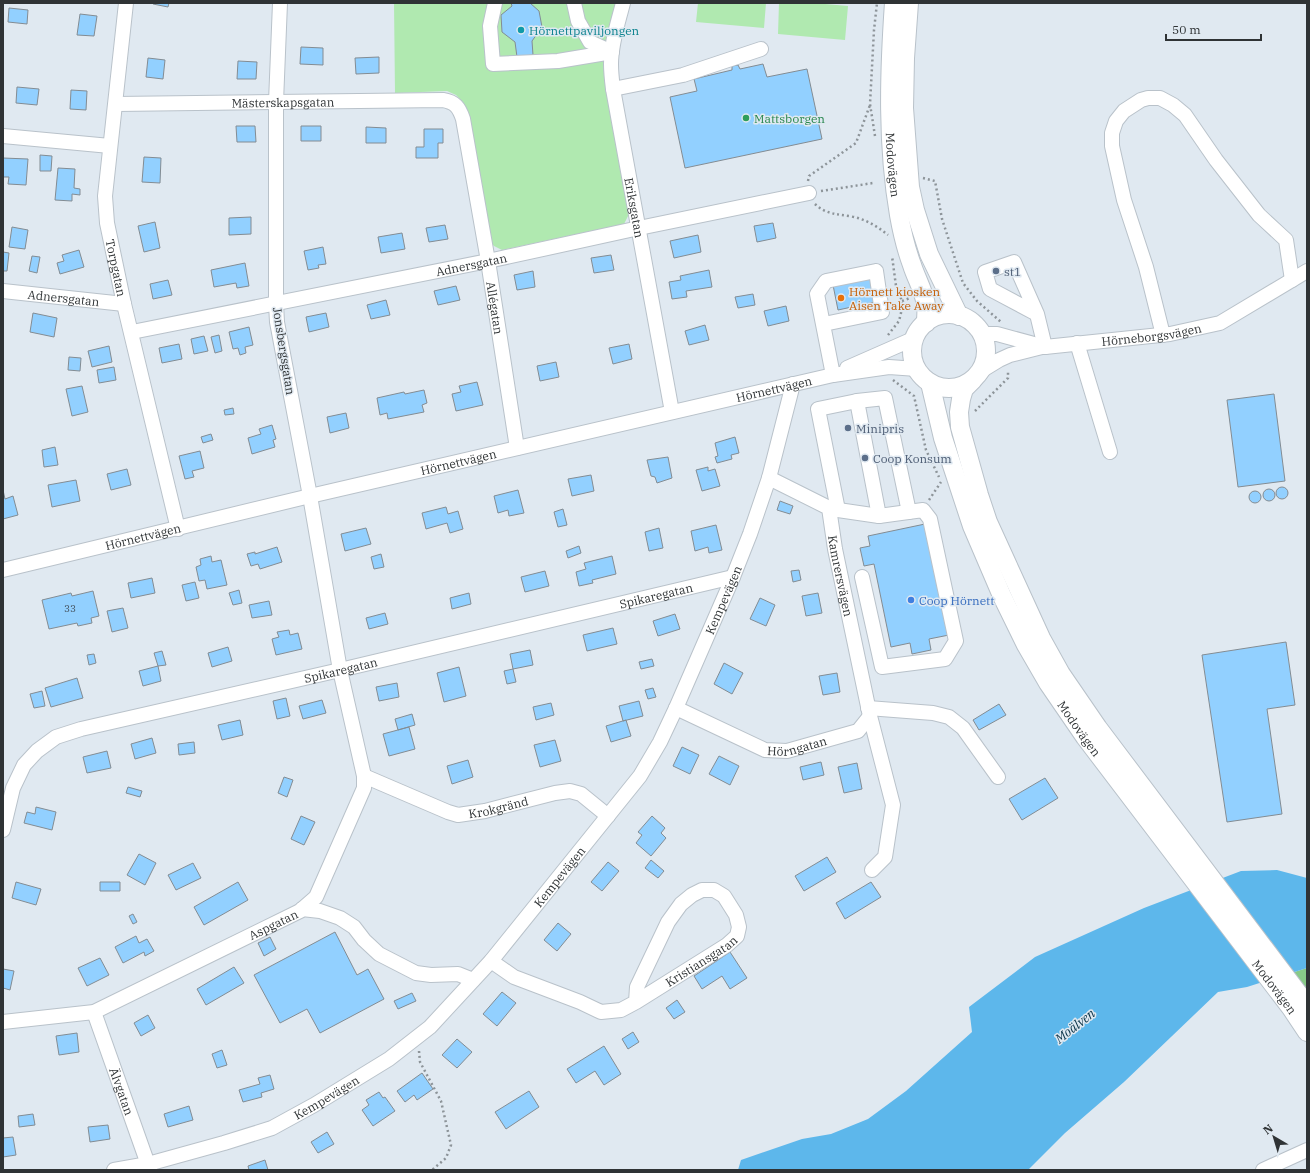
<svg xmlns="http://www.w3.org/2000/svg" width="1310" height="1173" font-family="'IBM Plex Serif',serif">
	<rect width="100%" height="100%" fill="#e0e9f1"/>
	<!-- green -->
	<path fill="#b0e9b0" d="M394,3H616L607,53L629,214L624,224L502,250L494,246L489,241L463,102L456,95L447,91L395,93Z
		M698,3H766L764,28L696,22Z
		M779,3H814L848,6L845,40L778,34Z"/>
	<!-- forest -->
	<path fill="#88ca88" d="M1307,968V1005L1285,975Z"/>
	<!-- water -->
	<path fill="#5db7eb" d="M1277,870L1307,878V968L1247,987L1218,992L1124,1082L1065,1133L1028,1170H738L741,1160L802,1139L831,1134L868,1119L906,1091L972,1032L969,1007L1035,957L1144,908L1241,871Z"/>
	<!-- building -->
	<path fill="#92d0ff" stroke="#838c93" d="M153,3H169L168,7L153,4Z
		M511,3H530L539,11L542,27L532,41L533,55L517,57L515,42L502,32L501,15L512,6Z
		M9,8L28,10L27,24L8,22Z
		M80,14L97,16L94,36L77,35Z
		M301,47L323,48V65L300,64Z
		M379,57V73L356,74L355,58Z
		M148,58L165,60L163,79L146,77Z
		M238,61L257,62L256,79H237Z
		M763,64L767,77L807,69L822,139L685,168L670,97L697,91L694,79L732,70V66L738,65L740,69Z
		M17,87L39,89L37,105L16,103Z
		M71,90L87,91L86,110L70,109Z
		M236,126H255L256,142H237Z
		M301,126H321V141H301Z
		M366,127L386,128V143H366Z
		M424,129H443V143H438V158H416V147H424Z
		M40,155L52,156L51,171H40Z
		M144,157L161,158L160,183L142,182Z
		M3,158L28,159L26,185L8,184L9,177H3Z
		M58,168L75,169L74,188L80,189V195L72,194V201L55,200Z
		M251,217V234L229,235V218Z
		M155,222L160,248L144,252L138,226Z
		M773,223L776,238L757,242L754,226Z
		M445,225L448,239L429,242L426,228Z
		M12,227L28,230L25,249L9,247Z
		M402,233L405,249L381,253L378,237Z
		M698,235L701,252L674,258L670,241Z
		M323,247L326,264L318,265L319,268L308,270L304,251Z
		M79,250L84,267L60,274L57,263L64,261L62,255Z
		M3,252L9,253L7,271H3Z
		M611,255L614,270L594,273L591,258Z
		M32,256L40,257L37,273L29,271Z
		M245,263L249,286L237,288L236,283L214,287L211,270Z
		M709,270L712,287L686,291L687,297L672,299L669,282L681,280L680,276Z
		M533,271L535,287L517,290L514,275Z
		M870,277L875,302L838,310L833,285Z
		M168,280L172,295L153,299L150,284Z
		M456,286L460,300L438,305L434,291Z
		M753,294L755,305L738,308L735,297Z
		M386,300L390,315L371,319L367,305Z
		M786,306L789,321L768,326L764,311Z
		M33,313L57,318L54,337L30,332Z
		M326,313L329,327L309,332L306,317Z
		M705,325L709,340L689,345L685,331Z
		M249,327L253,345L245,347L246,353L240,355L238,348L233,349L229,332Z
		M219,335L222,351L215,353L211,337Z
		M204,336L208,351L194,354L191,339Z
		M179,344L182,359L162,363L159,348Z
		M629,344L632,359L613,364L609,348Z
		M109,346L112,362L92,367L88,351Z
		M69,357L81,358L80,371L68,370Z
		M556,362L559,377L540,381L537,366Z
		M114,367L116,380L99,383L97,370Z
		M477,382L483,405L456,411L452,394L461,392L459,386Z
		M82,386L88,412L72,416L66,389Z
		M424,390L427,403L422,405L424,412L388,419L387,413L380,415L377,398L404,392L405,394Z
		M1274,394L1285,481L1238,487L1227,400Z
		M233,408L234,414L225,415L224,410Z
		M346,413L349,428L330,433L327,417Z
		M272,425L276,439L273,440L275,447L252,454L248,438L261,434L259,429Z
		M211,434L213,440L203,443L201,437Z
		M735,437L739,453L731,455L732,459L717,463L715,457L718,456L715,443Z
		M55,447L58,465L44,467L42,450Z
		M200,451L204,468L192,471L194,477L185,479L179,456Z
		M668,457L672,478L657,483L655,477L651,476L647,460Z
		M708,467V471L715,469L720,486L702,491L696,470Z
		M127,469L131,485L111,490L107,474Z
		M591,475L594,491L572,496L568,479Z
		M76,480L80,501L52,507L48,485Z
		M1276 493a6 6 0 1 1 12 0a6 6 0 1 1-12 0Z
		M1263 495a6 6 0 1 1 12 0a6 6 0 1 1-12 0Z
		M3,490L5,499L13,496L18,515L3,519Z
		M518,490L524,513L509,516L508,510L498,513L494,496Z
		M1249 497a6 6 0 1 1 12 0a6 6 0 1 1-12 0Z
		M780,501L793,506L790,514L777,510Z
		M446,507L448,514L458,511L463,529L450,533L447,523L426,529L422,513Z
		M563,509L567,525L558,527L554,512Z
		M925,524L949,635L929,639L931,650L912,654L910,643L891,647L874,564L864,566L860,548L870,546L868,536Z
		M716,525L722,550L709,553L708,547L695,551L691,531Z
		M366,528L371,544L345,551L341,534Z
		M659,528L663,548L649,551L645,532Z
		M579,546L581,553L568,558L566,551Z
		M277,547L282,562L260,569L258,564L251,566L247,554L255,552V554Z
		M381,554L384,567L374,569L371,557Z
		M211,556L212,562L221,560L227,585L207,589L205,580L199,581L196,567L201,565L200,559Z
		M612,556L616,574L592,580L593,583L579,586L576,572L586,569L584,563Z
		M799,570L801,580L793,582L791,571Z
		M545,571L549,586L525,592L521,577Z
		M152,578L155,593L131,598L128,583Z
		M195,582L199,598L186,601L182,585Z
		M239,590L242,603L233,605L229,593Z
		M93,591L99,616L91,618L92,623L78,626L77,623L49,629L42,600L71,593L72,596Z
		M469,593L471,604L452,609L450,598Z
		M818,593L822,613L806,616L802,596Z
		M760,598L775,605L766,626L750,619Z
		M269,601L272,615L252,618L249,605Z
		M123,608L128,628L112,632L107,611Z
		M385,613L388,624L369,629L366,618Z
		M675,614L680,629L658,636L653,621Z
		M613,628L617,644L587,651L583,635Z
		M289,630L290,635L298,633L302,649L276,655L272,639L279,637L277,632Z
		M1286,642L1295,705L1267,709L1282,814L1227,822L1202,655Z
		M228,647L232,661L212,667L208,653Z
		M530,650L533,665L513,669L510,654Z
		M162,651L166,665L158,666L154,653Z
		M94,654L96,663L89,665L87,655Z
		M652,659L654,666L641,669L639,662Z
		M724,663L743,673L732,694L714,684Z
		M158,666L161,681L143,686L139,671Z
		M459,667L466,696L444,702L437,673Z
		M513,669L516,682L507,684L504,671Z
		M837,673L840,692L823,695L819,676Z
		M77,678L83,698L51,707L45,688Z
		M397,683L399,697L379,701L376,687Z
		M653,688L656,697L648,699L645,690Z
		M42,691L45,706L34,708L30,694Z
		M286,698L290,716L277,719L273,701Z
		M322,700L326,713L303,719L299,706Z
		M639,701L643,716L623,721L619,706Z
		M551,703L554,715L536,720L533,707Z
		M999,704L1006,715L979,730L973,720Z
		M412,714L415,725L398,730L395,719Z
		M240,720L243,735L222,740L218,725Z
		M626,720L631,736L611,742L606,726Z
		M409,727L415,749L389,756L383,734Z
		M152,738L156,753L135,759L131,744Z
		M555,740L561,761L540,767L534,745Z
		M194,742L195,753L179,755L178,744Z
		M682,747L699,755L690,774L673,766Z
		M107,751L111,768L87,773L83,757Z
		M719,756L739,766L730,785L709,774Z
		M468,760L473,777L452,784L447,766Z
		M821,762L824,775L803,780L800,767Z
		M857,763L862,789L844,793L838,767Z
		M284,777L293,780L287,797L278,793Z
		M1045,778L1058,798L1022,820L1009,799Z
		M128,787L142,791L140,797L126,793Z
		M36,807L56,812L52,830L24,823L27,812L35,814Z
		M301,816L315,822L304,845L291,839Z
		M652,816L665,828L661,833L666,838L651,856L636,843L642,835L638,832Z
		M139,854L156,863L145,885L127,875Z
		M827,857L836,872L804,891L795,876Z
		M651,860L664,871L658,878L645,868Z
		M608,862L619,871L602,891L591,882Z
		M193,863L201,878L176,890L168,875Z
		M16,882L41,889L36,905L12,898Z
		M100,882H120V891H100Z
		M238,882L248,900L204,925L194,907Z
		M871,882L881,897L845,919L836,903Z
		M133,914L137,922L133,924L129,916Z
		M558,923L571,934L557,951L544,940Z
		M335,932L357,975L368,969L384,999L320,1033L307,1009L280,1023L254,975Z
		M136,936L139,943L147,939L154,951L145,956L144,952L123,963L115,947Z
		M270,937L276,949L264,956L258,943Z
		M730,952L747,978L730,989L722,976L702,989L694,976Z
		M100,958L109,975L87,986L78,968Z
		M234,967L244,983L206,1005L197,989Z
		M3,969L14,971L10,990L3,988Z
		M502,992L516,1003L497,1026L483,1014Z
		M412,993L416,1001L398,1009L394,1001Z
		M677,1000L685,1012L674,1019L666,1008Z
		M148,1015L155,1028L141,1036L134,1023Z
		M633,1032L639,1042L628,1049L622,1039Z
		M77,1033L79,1052L59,1055L56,1036Z
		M457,1039L472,1052L457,1068L442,1055Z
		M604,1046L621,1074L604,1085L595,1071L576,1083L567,1069Z
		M222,1050L227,1065L217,1068L212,1054Z
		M422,1073L433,1089L417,1100L414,1095L405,1102L397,1091Z
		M270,1075L274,1089L261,1093L262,1097L243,1102L239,1090L260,1084L258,1078Z
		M529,1091L539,1107L506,1129L495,1112Z
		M379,1092L383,1098L385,1097L395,1111L373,1126L362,1110L369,1105L366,1100Z
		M189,1106L193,1120L168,1127L164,1114Z
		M33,1114L35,1125L19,1127L18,1116Z
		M108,1125L110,1139L90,1142L88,1127Z
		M327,1132L334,1144L318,1153L311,1142Z
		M13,1137L16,1155L3,1157V1138Z
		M265,1160L268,1170H249L248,1166Z"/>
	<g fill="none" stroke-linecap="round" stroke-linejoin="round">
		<defs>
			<g id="minor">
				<path id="s1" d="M126,3L105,196L107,223L124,304L178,529"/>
				<path d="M495,3L490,26L493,64L558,61L612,52L590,42L578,21L574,3"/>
				<path id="s2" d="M623,3C618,23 611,43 611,64C611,72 612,81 613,89L672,412"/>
				<path d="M613,89L683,75L761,49"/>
				<path id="s3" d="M116,104L443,100C455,102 459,107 463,119L488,261L517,448"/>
				<path d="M3,136L110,146"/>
				<path id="s4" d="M3,291L124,304"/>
				<path d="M1037,314L990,289L985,272L1014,262L1037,314L1045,347"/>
				<path d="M824,324L882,312L876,271L826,281L817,294L833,375"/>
				<path id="s5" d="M132,332L488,261L639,228L809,193"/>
				<path id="s6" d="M982,334H997L1045,347L1170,334L1220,323L1307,271"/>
				<path d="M1163,335L1146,267L1124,200L1112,146V133L1116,121L1124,111L1141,100L1148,98H1160L1173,105L1185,115L1216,160L1259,215L1286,240L1292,280"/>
				<path d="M1077,343L1110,452"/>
				<path d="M847,368L913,339"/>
				<path d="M981,371L999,360L1010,355L1042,347"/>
				<path d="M857,401L885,398L909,512"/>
				<path id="s7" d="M769,478L829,508L835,549L870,716L893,805L885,857L872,870"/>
				<path d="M829,508L838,510L818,409L857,401L879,516"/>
				<path d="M838,510L879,516L923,510L930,519L956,641L945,659L882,667L862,577"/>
				<path id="s8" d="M3,570L310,496L833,375L889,367L917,369"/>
				<path id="s9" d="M676,708L765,750L787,751L858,731L870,716"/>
				<path d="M868,708L933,713L949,717L963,728L998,777"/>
				<path id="s10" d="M364,776L448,812L458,815L485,811L555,793L570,791L581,794L608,816"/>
				<path id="s11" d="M3,830L13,788L24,765L37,751L56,737L81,729L340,670L733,577"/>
				<path d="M302,909L320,911L340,918L354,927L364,940L379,954L416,973L431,975L458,974L473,980"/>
				<path id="s12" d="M491,961L514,977L580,1002L601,1012L621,1010L636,1002L727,945L737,936L739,927L736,915L724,896L714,890H702L692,895L681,904L668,922L637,987L636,1002"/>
				<path id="s13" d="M94,1012L150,1170"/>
				<path id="s14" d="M3,1022L94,1012L300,911L316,897L364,788V776L340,670L310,496L277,322L276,304V102L280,3"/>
				<path id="s15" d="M114,1170L148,1164L224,1143L272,1128L314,1105L389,1059L430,1027L491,961L640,776L660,742L676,708L733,577L750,534L769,478L793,384"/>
				<path d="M1263,1170L1307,1150"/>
			</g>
			<g id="major">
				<path id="s16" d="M894,3C889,74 887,145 899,215C902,232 906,249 912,265C916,278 924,291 926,305C927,310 926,317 926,323"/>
				<path d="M909,3L905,58L904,108L910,187L915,210L929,254L959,316"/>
				<circle cx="949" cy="351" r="37"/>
				<path d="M973,380L964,389L961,399L959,412L960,427L979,495L988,522L1041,638L1061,674L1098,728L1307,1005"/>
				<path id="s17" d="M930,383L943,438L972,526L1002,596L1026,645L1048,683L1085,737L1291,1008L1307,1032"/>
			</g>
		</defs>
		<!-- minor casing -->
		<use href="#minor" stroke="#b9c2ca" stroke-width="16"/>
		<!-- major casing -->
		<use href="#major" stroke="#b9c2ca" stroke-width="20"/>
		<!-- path -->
		<path stroke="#8d9499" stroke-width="2.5" stroke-dasharray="2 3" stroke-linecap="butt" d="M875,136L870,104L874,30L877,3
			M923,178L935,181L942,219L963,283L977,301L1001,322
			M808,181L809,176L856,143L870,105
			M821,191L873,183
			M815,204C826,215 839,214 854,217C867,220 878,227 888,235
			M902,301L910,298
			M888,335L899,321L901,313L902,301L896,286L892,256
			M893,380L914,396L926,450L939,477
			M975,411L1008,378V370
			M929,500L941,482
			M419,1051L420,1062L441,1101L451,1145L446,1158L432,1170"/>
		<!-- minor -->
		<use href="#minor" stroke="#fff" stroke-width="14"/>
		<!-- major -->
		<use href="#major" stroke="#fff" stroke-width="18"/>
	</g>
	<!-- markers -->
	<circle fill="#0f9aa8" stroke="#e0e9f1" stroke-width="1.5" cx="521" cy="30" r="4"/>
	<circle fill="#2e9e5b" stroke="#e0e9f1" stroke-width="1.5" cx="746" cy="118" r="4"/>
	<g fill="#5c6f8a" stroke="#e0e9f1" stroke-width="1.5">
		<circle cx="996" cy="271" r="4"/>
		<circle cx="848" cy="428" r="4"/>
		<circle cx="865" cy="458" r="4"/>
	</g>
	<circle fill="#e8710a" stroke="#e0e9f1" stroke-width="1.5" cx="841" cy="298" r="4"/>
	<circle fill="#3f7fe0" stroke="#e0e9f1" stroke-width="1.5" cx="911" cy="600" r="4"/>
	<g text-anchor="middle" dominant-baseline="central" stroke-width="3" stroke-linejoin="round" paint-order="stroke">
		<!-- number labels -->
		<g font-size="10" fill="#485a68">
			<text x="70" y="608">33</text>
		</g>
		<!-- culture labels -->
		<g font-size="12" fill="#0d838f" stroke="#e0e9f1" text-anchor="start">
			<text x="529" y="30">Hörnettpaviljongen</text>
		</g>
		<!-- street labels -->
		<g font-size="12" fill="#2f3335" stroke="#e0e9f1">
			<text stroke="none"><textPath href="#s3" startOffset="167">Mästerskapsgatan</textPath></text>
			<text stroke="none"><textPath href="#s16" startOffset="162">Modovägen</textPath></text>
			<text stroke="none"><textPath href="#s2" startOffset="208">Eriksgatan</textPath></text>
			<text stroke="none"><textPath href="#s5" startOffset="346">Adnersgatan</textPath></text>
			<text stroke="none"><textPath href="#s1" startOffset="267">Torpgatan</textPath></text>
			<text stroke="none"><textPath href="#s4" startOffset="61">Adnersgatan</textPath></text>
			<text stroke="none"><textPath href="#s3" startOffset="548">Allégatan</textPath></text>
			<text stroke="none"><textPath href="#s6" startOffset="172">Hörneborgsvägen</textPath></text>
			<text transform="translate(284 351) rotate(81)">Jonsbergsgatan</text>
			<text stroke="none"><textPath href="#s8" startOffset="792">Hörnettvägen</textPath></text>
			<text stroke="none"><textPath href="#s8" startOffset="468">Hörnettvägen</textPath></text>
			<text stroke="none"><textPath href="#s8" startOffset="144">Hörnettvägen</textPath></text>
			<text stroke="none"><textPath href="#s7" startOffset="136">Kamrersvägen</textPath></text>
			<text stroke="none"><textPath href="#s11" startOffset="728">Spikaregatan</textPath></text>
			<text stroke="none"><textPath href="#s15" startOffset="874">Kempevägen</textPath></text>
			<text stroke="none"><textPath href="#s11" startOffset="404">Spikaregatan</textPath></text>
			<text stroke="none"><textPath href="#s17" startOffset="379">Modovägen</textPath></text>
			<text stroke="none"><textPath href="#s9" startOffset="131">Hörngatan</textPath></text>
			<text stroke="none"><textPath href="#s10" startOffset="143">Krokgränd</textPath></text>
			<text stroke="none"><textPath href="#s15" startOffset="550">Kempevägen</textPath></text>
			<text stroke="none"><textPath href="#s14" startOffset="291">Aspgatan</textPath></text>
			<text stroke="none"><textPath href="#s12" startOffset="236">Kristiansgatan</textPath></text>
			<text stroke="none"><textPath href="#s17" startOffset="703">Modovägen</textPath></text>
			<text stroke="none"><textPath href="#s13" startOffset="84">Älvgatan</textPath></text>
			<text stroke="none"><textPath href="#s15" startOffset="226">Kempevägen</textPath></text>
		</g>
		<!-- leisure labels -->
		<g font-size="12" fill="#27864d" stroke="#e0e9f1" text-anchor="start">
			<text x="754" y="118">Mattsborgen</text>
		</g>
		<!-- service labels -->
		<g font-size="12" fill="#4e5e75" stroke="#e0e9f1" text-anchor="start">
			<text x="1004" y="271">st1</text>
			<text x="856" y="428">Minipris</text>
			<text x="873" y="458">Coop Konsum</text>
		</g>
		<!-- food labels -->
		<g font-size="12" fill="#c56008" stroke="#e0e9f1" text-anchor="start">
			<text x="849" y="291">Hörnett kiosken<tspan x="849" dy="14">Aisen Take Away</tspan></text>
		</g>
		<!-- shop labels -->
		<g font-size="12" fill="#366cbe" stroke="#e0e9f1" text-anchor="start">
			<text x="919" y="600">Coop Hörnett</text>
		</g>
		<!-- water labels -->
		<g font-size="13" font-style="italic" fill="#0a3348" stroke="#e0e9f1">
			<text transform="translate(1075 1026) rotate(-38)">Moälven</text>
		</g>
	</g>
	<!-- border -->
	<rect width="1310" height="1173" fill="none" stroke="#2f3335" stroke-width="8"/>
	<!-- north arrow -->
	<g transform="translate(1274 1137) rotate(322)" stroke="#e0e9f1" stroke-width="3" paint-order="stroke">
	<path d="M0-3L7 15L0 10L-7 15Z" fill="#2f3335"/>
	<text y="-6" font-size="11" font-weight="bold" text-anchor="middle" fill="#2f3335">N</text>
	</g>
	<!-- scale -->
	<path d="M1166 34v6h95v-6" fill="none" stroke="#2f3335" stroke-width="2"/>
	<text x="1172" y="34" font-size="12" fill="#2f3335" stroke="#e0e9f1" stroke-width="3" paint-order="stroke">50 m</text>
</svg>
